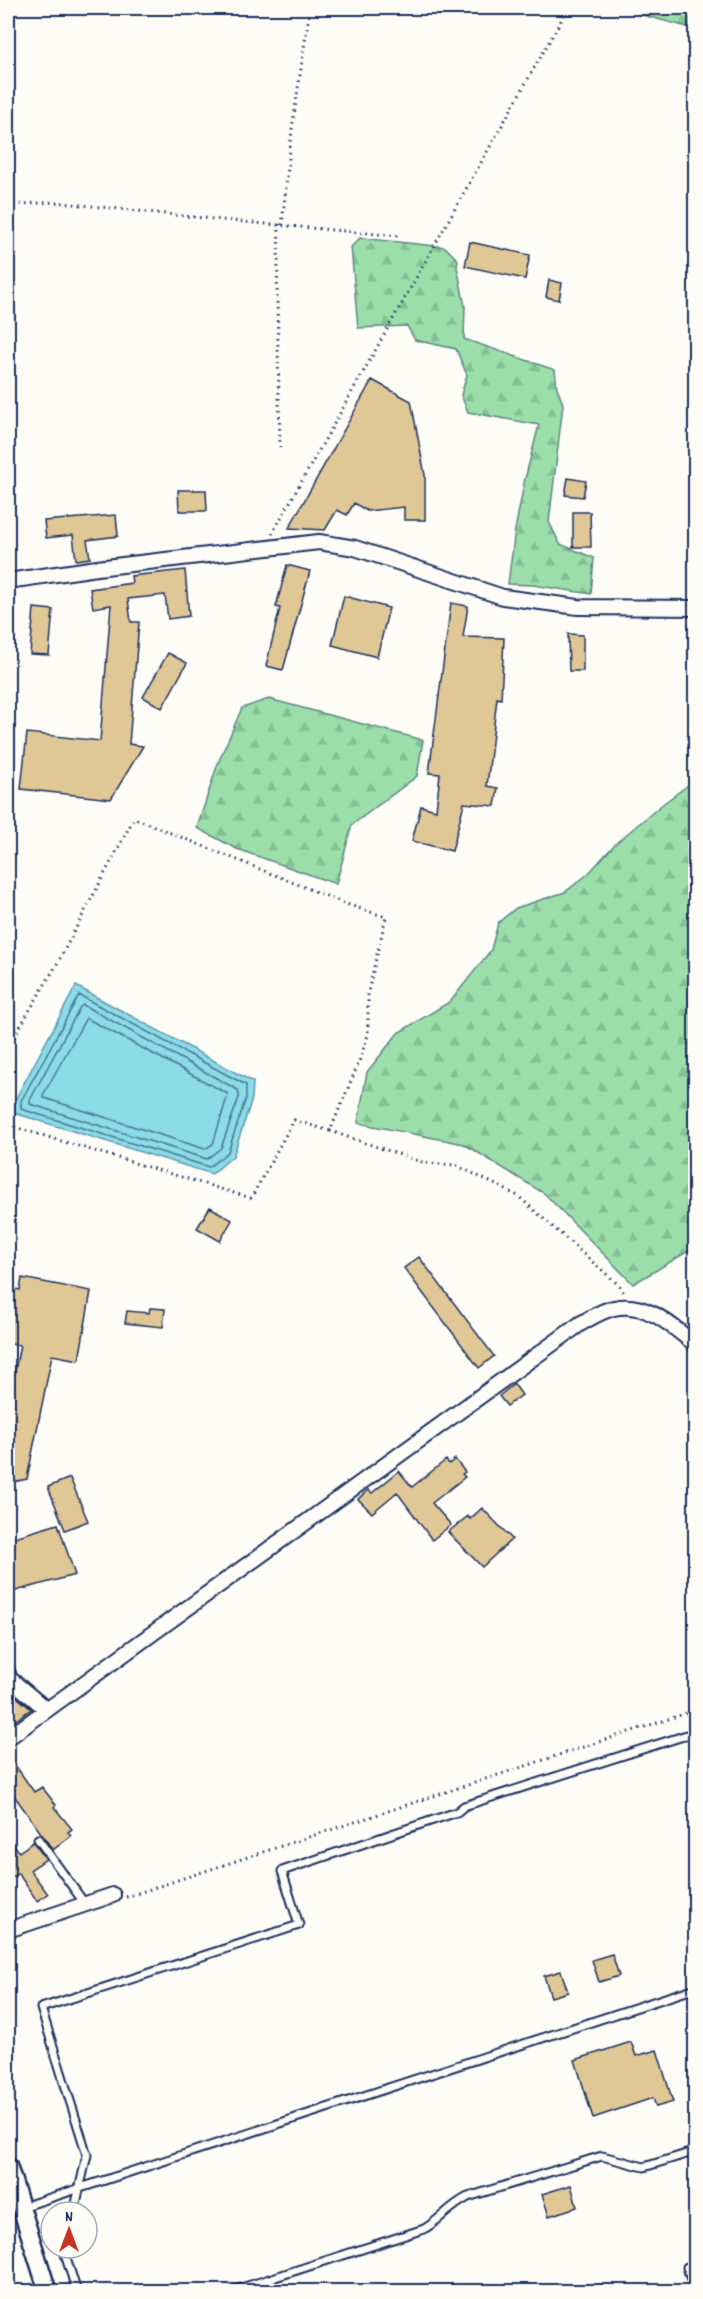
<svg xmlns="http://www.w3.org/2000/svg" width="703" height="2299" font-family="Dekko,sans-serif">
	<defs>
		<pattern id="forest-firs" width="22" height="20" patternUnits="userSpaceOnUse" patternTransform="scale(1.5)"><rect width="22" height="20" fill="#9bdeaa"/><path d="M5 1l3.5 6h-7zM16 11l3.5 6h-7z" fill="#85bf95"/></pattern>
	</defs>
	<rect width="100%" height="100%" fill="#fdfcf7"/>
	<filter id="ink" filterUnits="userSpaceOnUse"><feTurbulence type="fractalNoise" baseFrequency=".0167" numOctaves="2"/><feDisplacementMap in="SourceGraphic" scale="12" xChannelSelector="R" yChannelSelector="G"/><feConvolveMatrix kernelMatrix="1 2 1 2 8 2 1 2 1" color-interpolation-filters="sRGB"/></filter>
	<g filter="url(#ink)">
		<!-- forest -->
		<path fill="url(#forest-firs)" stroke="#5b8684" stroke-width="1.5" d="M616,8H695V29Z
			M360,238L445,247L458,260L457,267L465,306L464,339L555,370L557,388L563,404L549,522L560,544L594,558L591,594L533,585L508,584L515,530L525,479L539,425L468,412L461,395L467,375L456,349L415,340L407,326L358,328L351,247Z
			M269,699L423,740L417,776L352,825L336,884L237,849L197,828L218,763L242,708Z
			M695,780V1244L687,1252L633,1284L545,1194L464,1144L358,1123L367,1072L398,1033L451,1001L491,950L498,923L516,908L565,892L588,874L616,843L664,803Z"/>
		<!-- water -->
		<path fill="#8bdce6" stroke="#5e97b0" stroke-width="1.5" d="M76,986L253,1082L252,1099L233,1156L212,1174L14,1113L15,1100Z"/>
		<g fill="none" stroke-linecap="round" stroke-linejoin="round">
			<!-- shore -->
			<path stroke="#487494" stroke-width="1.5" d="M79,995L246,1085V1098L228,1152L209,1167L21,1109V1101Z
				M83,1005L238,1090L239,1097L221,1148L207,1159L30,1104V1100L80,1007Z
				M86,1018L228,1094L213,1144L205,1149L44,1098L43,1095Z"/>
		</g>
		<!-- building -->
		<path fill="#e0c796" stroke="#1b2f5e" stroke-width="1.5" d="M470,242L530,255L525,279L465,266Z
			M549,280L562,283L559,300L546,297Z
			M372,380L411,401L425,475V520H404V507L367,511L354,503L347,515L337,510L325,530L289,528Z
			M568,478L586,481L583,497L565,495Z
			M178,490H206L207,511H179Z
			M573,512H590L591,547H573Z
			M116,515L118,536L87,540L90,558L76,560L73,535L46,538L44,521Z
			M287,565L310,571L283,670L266,666L280,608L276,607Z
			M185,570L189,616L168,619L165,595L128,599L131,622H139L129,744L143,746L111,799L21,789L27,733L100,741L111,605L93,608L90,589L132,583L131,576Z
			M344,596L389,608L377,657L332,645Z
			M451,603L468,606L463,637L504,638L501,699L497,698L487,786L498,788L495,806L464,803L452,851L412,841L421,806L436,810L440,774L429,773Z
			M34,608L53,610L49,655L30,654Z
			M568,634L583,635V671H569Z
			M168,653L187,663L162,708L143,697Z
			M210,1207L232,1220L220,1241L197,1228Z
			M419,1257L494,1356L479,1368L404,1268Z
			M22,1278L91,1291L79,1360L52,1355L27,1479L8,1483V1408L20,1345L8,1344V1288L20,1290Z
			M150,1308L165,1309L163,1327L125,1323L127,1311L149,1313Z
			M514,1384L522,1395L507,1406L499,1396Z
			M455,1459L465,1472L462,1474L465,1477L432,1503L451,1525L432,1540L397,1492L372,1513L358,1499L368,1490L372,1493L399,1471L412,1487L446,1460L449,1464Z
			M70,1478L88,1521L65,1530L48,1487Z
			M482,1508L512,1539L482,1567L448,1532L468,1516L470,1519Z
			M58,1524L75,1575L8,1593V1539Z
			M12,1693L31,1709L8,1726V1696Z
			M8,1755L34,1792L42,1787L56,1805L54,1807L72,1829L68,1832L71,1836L53,1850L8,1787Z
			M8,1835L19,1852L33,1842L46,1859L30,1870L48,1894L37,1901L18,1873L8,1880Z
			M612,1954L619,1976L599,1982L592,1960Z
			M561,1971L568,1992L551,1997L544,1976Z
			M631,2042L636,2056L657,2050L673,2102L656,2107L653,2098L593,2118L575,2060Z
			M571,2185L577,2207L549,2216L542,2194Z"/>
		<g fill="none" stroke-linecap="round" stroke-linejoin="round">
			<defs>
				<path id="service" d="M38,1839L85,1904
					M22,2207L696,1988
					M74,2212L87,2155L41,2008L299,1925L282,1871L457,1812L464,1806L696,1732
					M63,2248L77,2292
					M687,2267L695,2292
					M229,2292L424,2229C441,2219 450,2206 468,2197L602,2156L644,2167L696,2151"/>
				<path id="minor" d="M8,581L97,568L319,542L355,548L503,597L578,607L696,608
					M8,1673L9,1678L47,1710
					M8,1738L580,1324C591,1318 602,1310 614,1308C647,1301 672,1326 696,1345
					M8,1930L113,1895"/>
				<path id="tertiary" d="M8,2166L48,2292"/>
			</defs>
			<!-- service casing -->
			<use href="#service" stroke="#1b2f5e" stroke-width="11"/>
			<!-- minor casing -->
			<use href="#minor" stroke="#1b2f5e" stroke-width="18"/>
			<!-- tertiary casing -->
			<use href="#tertiary" stroke="#1b2f5e" stroke-width="21"/>
			<!-- path -->
			<path stroke="#1b2f5e" stroke-width="3" stroke-dasharray="1.5 4.5" stroke-linecap="butt" d="M8,205L54,202L222,220L400,236
				M279,224L277,298L280,447
				M282,225L292,129L310,8
				M272,534L568,8
				M8,1047L57,964L134,818L346,904L386,917L368,992V1035L359,1062L330,1131L294,1120L251,1198L8,1125
				M330,1131L425,1163L456,1165L518,1196L621,1287L623,1292
				M126,1897L696,1710"/>
			<!-- service -->
			<use href="#service" stroke="#fdfcf7" stroke-width="7"/>
			<!-- minor -->
			<use href="#minor" stroke="#fdfcf7" stroke-width="14"/>
			<!-- tertiary -->
			<use href="#tertiary" stroke="#fdfcf7" stroke-width="16"/>
		</g>
	</g>
	<!-- margin -->
	<rect width="703" height="2299" fill="none" stroke="#fdfcf7" stroke-width="30"/>
	<rect x="15" y="15" width="673" height="2269" fill="none" stroke="#1b2f5e" stroke-width="2" filter="url(#ink)"/>
	<!-- north arrow -->
	<g transform="translate(69 2230)"><circle r="28" fill="#fdfcf7" stroke="#a3aaba" stroke-width="1.5"/>
	<path d="M0-4.5L10 22L0 15L-10 22Z" fill="#c8321e"/>
	<text y="-9" font-size="16" font-weight="bold" text-anchor="middle" fill="#1b2f5e">N</text>
	</g>
</svg>
